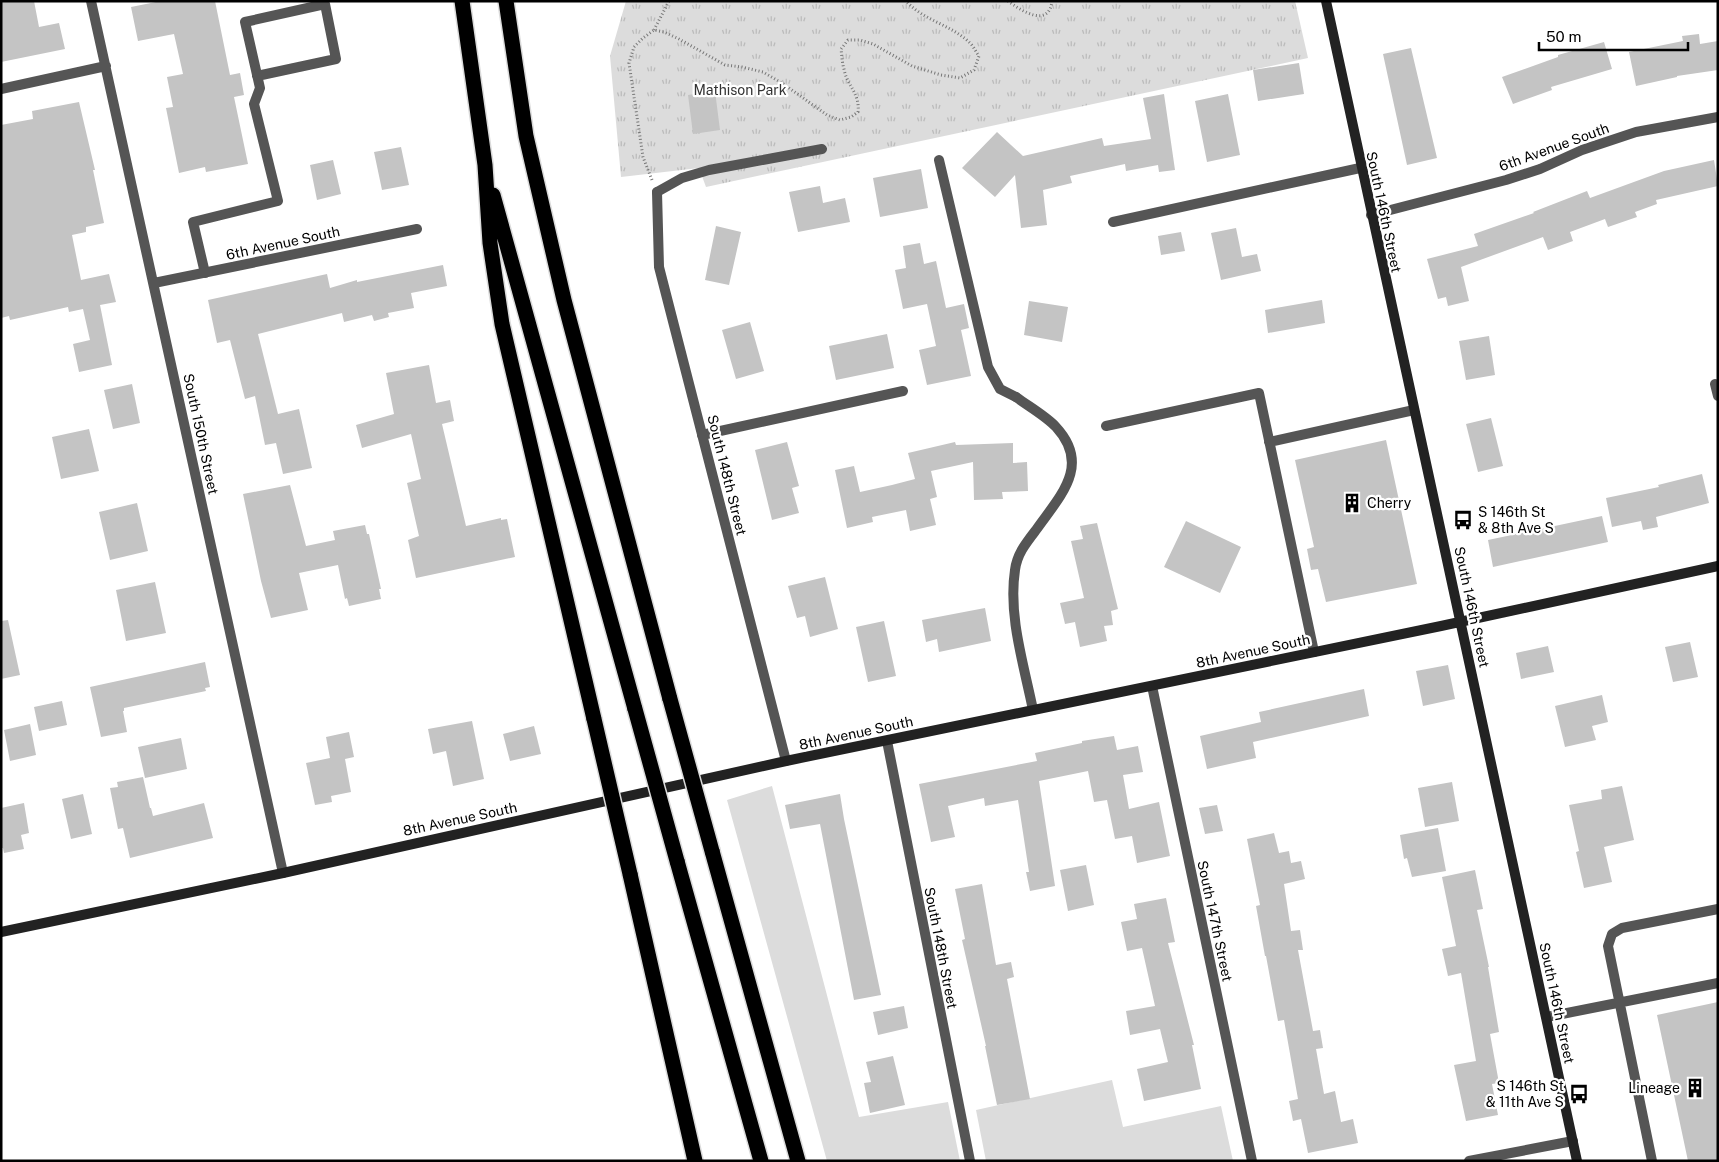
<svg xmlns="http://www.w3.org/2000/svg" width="1719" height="1162" font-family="'Public Sans',sans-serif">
	<defs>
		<pattern id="park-tufts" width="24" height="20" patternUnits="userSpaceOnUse" patternTransform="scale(1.25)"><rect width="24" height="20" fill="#dcdcdc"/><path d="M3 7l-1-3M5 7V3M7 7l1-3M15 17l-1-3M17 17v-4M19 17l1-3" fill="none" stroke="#bbb"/></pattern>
	</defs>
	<rect width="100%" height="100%" fill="#fff"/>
	<!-- grass -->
	<path fill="#dcdcdc" d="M772,786L859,1117L948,1102L960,1161H827L727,800Z
		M1112,1080L1123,1127L1221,1106L1233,1161H986L976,1110Z"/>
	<!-- park -->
	<path fill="url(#park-tufts)" d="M626,1H1295L1308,58L706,187L699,168L621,177L610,56Z"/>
	<!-- building -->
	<path fill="#c4c4c4" d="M1,1H34L39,27L59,23L65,49L1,62Z
		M161,1H215L230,75L240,73L244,95L234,97L248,164L206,172L205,167L179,173L166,108L173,107L167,77L183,74L174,34L138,41L131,7Z
		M1699,34L1700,44L1718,41V70L1677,76V77L1636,86L1629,52L1683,41L1682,36Z
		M1604,42L1612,69L1551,87L1552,90L1513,104L1502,77L1558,57V55Z
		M1411,48L1437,158L1407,165L1383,54Z
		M1299,63L1304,94L1258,101L1253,70Z
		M715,91L720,130L693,134L688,95Z
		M1164,94L1175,170L1159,172L1158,165L1126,171L1125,164L1070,176L1072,183L1043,190L1047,225L1021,228L1015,175L995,197L962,168L997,132L1023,156L1102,138L1104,146L1151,139L1143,98Z
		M1228,94L1240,155L1207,162L1195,101Z
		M79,102L95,170H93L104,223L86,227V232L72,235L81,280L109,274L116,302L100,305L112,365L79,372L73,344L90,340L83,309L69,312L68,307L10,320L9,316L1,318V125L33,119L32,111Z
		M401,147L409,185L382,190L374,152Z
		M333,160L341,194L317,200L310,165Z
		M1714,160L1718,186L1656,200L1657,204L1635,212L1637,217L1608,227L1605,219L1570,232L1573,241L1548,250L1543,237L1461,267L1469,301L1448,306L1446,297L1438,299L1427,259L1478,246L1474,234L1534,213L1533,212L1587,191L1590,198L1664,171Z
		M921,169L928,208L880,217L873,178Z
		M820,186L823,203L845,198L850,222L798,232L789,192Z
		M716,226L741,232L729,285L705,280Z
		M1236,228L1242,257L1257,254L1261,271L1221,280L1211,233Z
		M1181,232L1185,251L1161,255L1158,236Z
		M920,243L924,264L936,261L946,308L964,304L969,328L961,330L971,376L927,385L919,350L936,346L927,304L903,309L895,270L906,268L903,246Z
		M443,265L447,286L411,293L414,308L388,313L389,317L374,321L372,315L344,322L342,313L258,334L278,414L299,409L312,468L283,474L276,443L265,445L255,396L245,399L230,340L217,343L208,300L327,274L330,288L357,280V282Z
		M1322,300L1325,323L1268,333L1265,310Z
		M1029,301L1068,307L1062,342L1024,335Z
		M750,322L764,371L736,379L722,330Z
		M887,334L894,368L836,380L829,346Z
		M1489,336L1495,375L1466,380L1459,341Z
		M429,365L436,403L450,400L454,421L442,424L466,526L501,518V520L507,519L515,557L416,578L408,540L419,536L407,483L421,479L411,434L362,448L356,425L394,414L386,373Z
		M132,384L140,423L113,429L104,390Z
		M1491,418L1503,466L1478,472L1466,424Z
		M89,429L99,471L61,479L52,437Z
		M1386,440L1417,584L1326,602L1318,569L1311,570L1307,549L1314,547L1295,460Z
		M787,442L799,486L792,488L799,513L772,520L755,450Z
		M955,442L956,445L1013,443V463L1027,462L1028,491L1002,492L1003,499L974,500L973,462L931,471L937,497L930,499L936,525L910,531L906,510L872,517L873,522L847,528L835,470L854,466L860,492L892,485L915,479L908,453Z
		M1702,474L1709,503L1656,517L1658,527L1643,530L1641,521L1612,527L1606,498L1659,487L1658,485Z
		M290,485L306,546L335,540L333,531L365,525L367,534H369L381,589H379L381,599L349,606L347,598L345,599L338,565L299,573L308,610L271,618L261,581L243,494Z
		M137,503L148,551L110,560L99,512Z
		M1602,516L1608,542L1493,567L1488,540Z
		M1186,521L1241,547L1220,593L1164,567Z
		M1097,523L1118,609L1111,611L1113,625L1104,626L1107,641L1080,647L1075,622L1065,624L1060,603L1084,598L1071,541L1083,539L1080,526Z
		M825,577L838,629L810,637L805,616L797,618L788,586Z
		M155,582L166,633L126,641L116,590Z
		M985,608L991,641L939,652L937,639L926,642L922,620Z
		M8,620L20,675L1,679V621Z
		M884,621L896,676L868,682L856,627Z
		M1690,642L1698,677L1673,682L1665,647Z
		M1548,646L1554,672L1521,679L1516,653Z
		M205,662L210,687L205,688L206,691L124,708V711H123L127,732L101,737L90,687Z
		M1448,665L1455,699L1423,706L1416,671Z
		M1364,689L1369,716L1253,742L1256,758L1207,769L1200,736L1261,722L1259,712Z
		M1602,695L1608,722L1592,726L1596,740L1565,747L1555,706Z
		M62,701L67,725L39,731L34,707Z
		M472,721L484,779L453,786L446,751L433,754L428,729Z
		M30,724L36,755L10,761L4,730Z
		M534,726L541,754L510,761L503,734Z
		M349,732L354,757L345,759L351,792L331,796L332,802L315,805L306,763L330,758L326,737Z
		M1114,736L1117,750L1138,746L1143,772L1123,775L1129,809L1159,802L1170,856L1137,863L1132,836L1115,839L1107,800L1094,802L1088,771L1039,781L1055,886L1030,891L1026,872H1029L1018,800L985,806L984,798L948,806L955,837L931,842L919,784L1037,761L1035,753L1082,743V741Z
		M181,738L187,769L145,778L138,747Z
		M143,777L150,808H151L153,816L204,803L213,838L130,858L123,828L118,829L110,788L118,787L117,782Z
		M1452,782L1459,821L1425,827L1418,788Z
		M1622,786L1634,840L1604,847L1612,882L1584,888L1576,852L1579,851L1569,805L1602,799L1601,790Z
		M83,794L92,834L71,839L62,799Z
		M840,794L844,819L881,995L854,1000L820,824L790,829L785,805Z
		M24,803L29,833L21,835L24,849L4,853L3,848H1V808Z
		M1217,805L1223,831L1205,834L1199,808Z
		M1438,828L1446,871L1412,877L1407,858L1404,859L1400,835Z
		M1274,833L1279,853L1289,851L1291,863L1301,861L1305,879L1284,884L1291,931L1300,930L1303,950H1298L1313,1031L1320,1030L1323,1048L1316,1049L1324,1094L1335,1091L1341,1122L1353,1119L1358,1143L1308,1153L1301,1119L1293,1121L1289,1101L1298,1099L1284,1020L1278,1021L1266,956H1265L1256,906L1260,905L1247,839Z
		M1086,865L1094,905L1068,911L1060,870Z
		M1475,870L1483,909L1477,910L1489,967H1488L1499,1032L1490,1034L1499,1083L1492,1084L1498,1115L1466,1121L1454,1065L1476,1061L1461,973L1448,976L1442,949L1456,946L1442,877Z
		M982,884L996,965L1011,962L1014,977L1007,979L1030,1099L997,1105L985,1046H986L962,940L965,939L955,889Z
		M1166,898L1175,942L1168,943L1194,1045H1192L1201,1089L1144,1101L1137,1069L1168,1062L1160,1029L1130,1035L1126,1011L1155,1006L1142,948L1127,951L1121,922L1137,919L1134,904Z
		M1718,1002V1161H1688L1657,1015Z
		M904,1006L908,1028L878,1035L873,1012Z
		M893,1056L905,1105L870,1113L864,1083L871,1082L866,1062Z"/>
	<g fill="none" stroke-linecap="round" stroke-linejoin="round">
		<defs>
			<path id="highway" d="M462,1L485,165L490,243L502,324L594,719
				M506,1L526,136L564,300L670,699
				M493,195L635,709
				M712,851L798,1161
				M677,861L761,1161
				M630,874L695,1161"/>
		</defs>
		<!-- highway casing -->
		<use href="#highway" stroke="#dbdbdb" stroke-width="18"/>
		<!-- path -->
		<path stroke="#777" stroke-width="3" stroke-dasharray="1 2.5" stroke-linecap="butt" d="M1008,1C1020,10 1049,29 1052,1
			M654,30L669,1
			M652,180L643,157L629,63L634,47L643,38L654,30L664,32L679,39L725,65L742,67L763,72L782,83L827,115L840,120L851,117L858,112C860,93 847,86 844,69C842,63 842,56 841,49L848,40H860L873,44L912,66L941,75L960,78L974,70L979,56C976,52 974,47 970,43C952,25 924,21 906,1"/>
		<!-- lane -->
		<path stroke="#555" stroke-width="10" d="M939,160L988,367L1000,389L1016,397
			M657,192L682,178L709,170L822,149
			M1113,222L1360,168
			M205,273L193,222L278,201L254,104L260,88L245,22L325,4L336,59L257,76
			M1715,384L1718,396
			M1106,426L1259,393L1314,652
			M702,435L903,391
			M1269,442L1414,410
			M1547,1017L1718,983
			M1469,1161L1573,1141
			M1652,1161L1608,946L1612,934L1622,928L1718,909"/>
		<!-- street -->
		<path stroke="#555" stroke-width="10" d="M91,1L283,873
			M1,89L106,66
			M657,192L659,267L786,761
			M1371,215L1506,180L1540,169L1582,150L1636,132L1718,117
			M154,283L417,229
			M1016,397C1028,406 1046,416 1056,427C1092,466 1059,497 1036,530C1026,543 1017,554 1015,570C1008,616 1024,665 1033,710
			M1152,686L1252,1161
			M887,741L970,1161"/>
		<!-- secondary -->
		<path stroke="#222" stroke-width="10" d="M1326,1C1407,388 1495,774 1577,1161
			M1,932L283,873L786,761L1441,626L1718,566"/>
		<!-- highway -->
		<use href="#highway" stroke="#000" stroke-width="15"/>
		<defs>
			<path id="highway-bridge" d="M670,699L712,851
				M635,709L677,861
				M594,719L630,874"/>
		</defs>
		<!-- highway-bridge casing -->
		<use href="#highway-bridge" stroke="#dbdbdb" stroke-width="18" stroke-linecap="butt"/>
		<!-- highway-bridge -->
		<use href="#highway-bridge" stroke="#000" stroke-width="15"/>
	</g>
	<!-- icons -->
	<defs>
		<symbol id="building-bare" viewBox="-9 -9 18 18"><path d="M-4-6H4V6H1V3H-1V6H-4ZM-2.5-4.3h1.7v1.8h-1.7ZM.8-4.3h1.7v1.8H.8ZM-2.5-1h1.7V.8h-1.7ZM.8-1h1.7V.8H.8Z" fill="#000" stroke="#fff" stroke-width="2.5" paint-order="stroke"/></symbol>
		<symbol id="bus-bare" viewBox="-9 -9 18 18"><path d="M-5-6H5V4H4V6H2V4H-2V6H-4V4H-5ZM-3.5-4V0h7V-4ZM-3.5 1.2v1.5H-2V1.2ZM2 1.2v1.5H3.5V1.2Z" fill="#000" stroke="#fff" stroke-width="2.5" paint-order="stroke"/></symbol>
	</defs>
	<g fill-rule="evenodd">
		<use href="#building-bare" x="1338" y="489" width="28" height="28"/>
		<use href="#bus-bare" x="1449" y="506" width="28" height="28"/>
		<use href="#building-bare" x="1681" y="1074" width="28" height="28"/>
		<use href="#bus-bare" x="1565" y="1080" width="28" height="28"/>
	</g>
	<g text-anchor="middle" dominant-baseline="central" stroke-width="4.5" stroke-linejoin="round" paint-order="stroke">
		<!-- park labels -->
		<g font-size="14" fill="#333" stroke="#fff">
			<text x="740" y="90">Mathison Park</text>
		</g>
		<!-- street labels -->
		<g font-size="14" fill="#000" stroke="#fff">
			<text transform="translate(1554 147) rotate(-20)">6th Avenue South</text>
			<text transform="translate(1384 212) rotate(78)">South 146th Street</text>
			<text transform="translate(283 243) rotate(-12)">6th Avenue South</text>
			<text transform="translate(201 434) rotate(78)">South 150th Street</text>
			<text transform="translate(727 475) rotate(76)">South 148th Street</text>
			<text transform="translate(1472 607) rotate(78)">South 146th Street</text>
			<text transform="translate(1253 651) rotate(-12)">8th Avenue South</text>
			<text transform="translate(856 733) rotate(-12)">8th Avenue South</text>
			<text transform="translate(460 819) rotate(-12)">8th Avenue South</text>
			<text transform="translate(1215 921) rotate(78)">South 147th Street</text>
			<text transform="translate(941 948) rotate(79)">South 148th Street</text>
			<text transform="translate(1557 1003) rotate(78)">South 146th Street</text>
		</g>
		<!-- poi labels -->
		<g font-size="14" fill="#000" stroke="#fff" text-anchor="start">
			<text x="1367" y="503">Cherry</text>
			<text x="1478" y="512">S 146th St<tspan x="1478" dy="16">&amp; 8th Ave S</tspan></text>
			<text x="1564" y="1086" text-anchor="end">S 146th St<tspan x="1564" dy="16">&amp; 11th Ave S</tspan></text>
			<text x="1680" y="1088" text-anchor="end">Lineage</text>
		</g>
	</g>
	<!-- border -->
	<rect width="1719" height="1162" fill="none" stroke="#000000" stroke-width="5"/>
	<!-- scale -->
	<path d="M1539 42v8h149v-8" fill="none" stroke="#000000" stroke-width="2.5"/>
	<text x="1546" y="42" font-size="15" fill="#000000" stroke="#ffffff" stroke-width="4" paint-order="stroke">50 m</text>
</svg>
